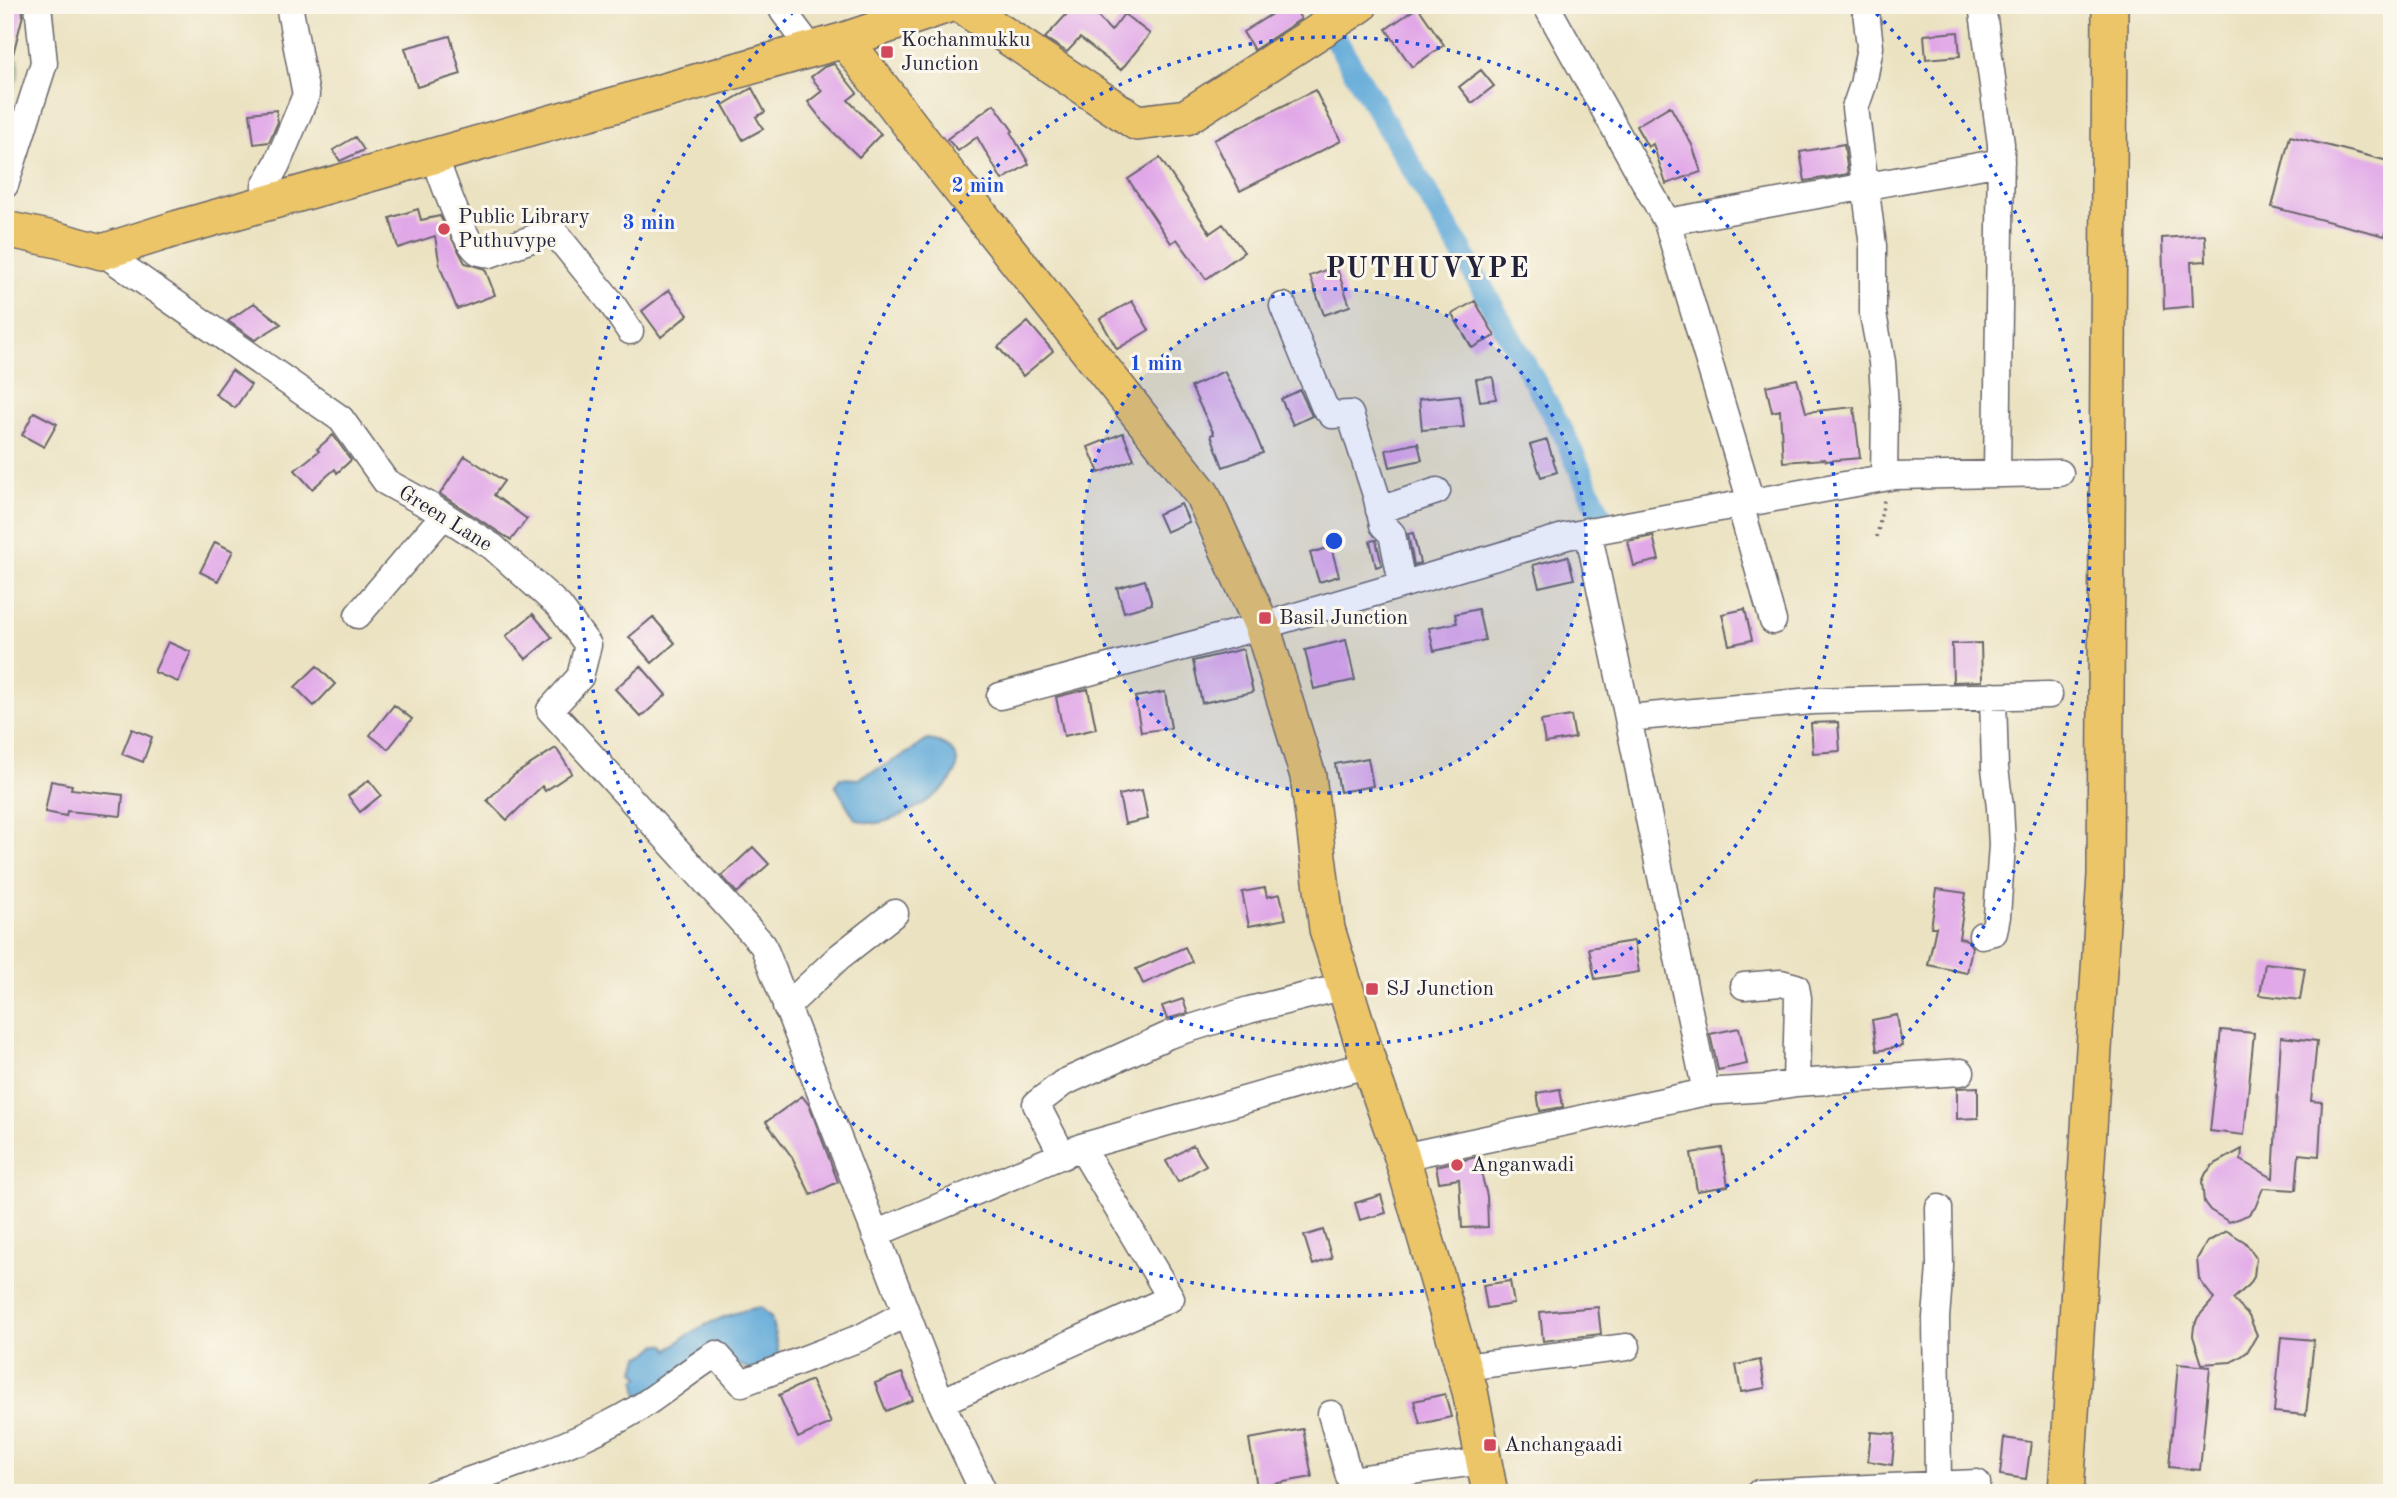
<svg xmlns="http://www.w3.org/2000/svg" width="2397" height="1498" font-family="'Old Standard TT',serif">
	<rect width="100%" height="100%" fill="#fbf7ec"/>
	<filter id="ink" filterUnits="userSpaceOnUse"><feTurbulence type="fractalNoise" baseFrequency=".0143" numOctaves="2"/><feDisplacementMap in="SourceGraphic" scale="14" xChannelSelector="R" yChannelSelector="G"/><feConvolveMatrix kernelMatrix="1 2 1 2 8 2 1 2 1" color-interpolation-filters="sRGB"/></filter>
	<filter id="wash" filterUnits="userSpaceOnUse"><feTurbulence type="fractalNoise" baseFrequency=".00686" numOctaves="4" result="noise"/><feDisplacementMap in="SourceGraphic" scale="28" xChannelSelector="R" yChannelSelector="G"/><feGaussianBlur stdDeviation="1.57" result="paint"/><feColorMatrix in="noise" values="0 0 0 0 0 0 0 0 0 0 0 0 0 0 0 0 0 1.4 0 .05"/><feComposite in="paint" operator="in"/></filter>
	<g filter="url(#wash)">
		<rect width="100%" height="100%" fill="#ebe2c1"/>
		<!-- green -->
		<path fill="#a7dc8d" stroke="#647f64" stroke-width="2" d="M5,56L18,59V75L5,113Z"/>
		<!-- water -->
		<path fill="#62aad9" stroke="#42668a" stroke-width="2" d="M927,740C937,741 944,743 951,750C980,780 899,821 877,823C869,824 862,821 855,819L835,785L840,778L860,779C866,772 872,772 880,768C896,759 913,751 927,740Z
			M760,1307L771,1317L779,1355L756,1371L732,1363L638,1396L636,1380L640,1377L635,1371L639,1356L647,1354L658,1344L666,1345L669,1350C693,1327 728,1313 760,1307Z"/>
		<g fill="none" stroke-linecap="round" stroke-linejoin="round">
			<!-- canal -->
			<path stroke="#62aad9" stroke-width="23" d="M1315,5L1318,10
				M1333,35L1462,252L1564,434L1601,517"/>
		</g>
		<g id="blocks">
			<!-- building -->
			<path fill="#e1a8e8" d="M5,5H22L23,15L11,62L5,61Z
				M1075,5H1087L1111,31L1124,14L1150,34L1121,70L1080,38L1067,52L1045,38Z
				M1286,5H1293L1301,19L1254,50L1243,32Z
				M1418,7L1444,45L1412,67L1386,29Z
				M1958,32L1960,56L1926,59L1924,35Z
				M450,36L461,74L417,87L405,48Z
				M834,64L857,93L848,100L881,134L859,157L825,124L808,102L822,91L811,77L824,67Z
				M1481,70L1494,86L1472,103L1459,87Z
				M752,88L765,112L756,117L763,129L743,140L723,105Z
				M1315,90L1341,141L1240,191L1214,140Z
				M994,104L1013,131L1011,133L1029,164L1002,180L977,137L958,151L947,139Z
				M1670,106L1692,145L1701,172L1666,184L1653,144L1648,147L1636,126Z
				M276,110L278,122L269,142L254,144L250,113Z
				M2290,136L2392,162V208L2385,236L2272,207Z
				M355,137L364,150L340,161L333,150Z
				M1844,144L1848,174L1805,181L1800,152Z
				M1160,158L1210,233L1223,224L1244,252L1206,279L1177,239L1171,243L1128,179Z
				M418,209L421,220L440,216L465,263L485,269L495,295L457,309L440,267L435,236L398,248L390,218Z
				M2205,235L2206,261L2191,262L2193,306L2164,309L2162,238Z
				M1336,266L1350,306L1324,315L1310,276Z
				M669,290L688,315L661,337L642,311Z
				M1132,301L1149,330L1117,349L1100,319Z
				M1475,301L1495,336L1472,348L1452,314Z
				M254,303L281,324L255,340L228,321Z
				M1028,322L1053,351L1023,376L998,347Z
				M232,370L251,385L235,408L215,394Z
				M1224,371L1252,426L1263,453L1223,467L1211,435L1214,434L1191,387Z
				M1493,377L1496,399L1480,401L1476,379Z
				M1797,379L1806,412L1854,407L1860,458L1826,461L1825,459L1783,462L1780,410L1772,412L1766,386Z
				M1300,390L1312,416L1293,425L1281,399Z
				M1460,395L1464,427L1422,430L1419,399Z
				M34,412L57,424L44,447L22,435Z
				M1123,433L1134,459L1099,473L1088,447Z
				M333,435L351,460L337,473L335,469L312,489L295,470L319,451L317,449Z
				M1547,440L1557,472L1541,477L1530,445Z
				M1418,443L1422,460L1390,467L1386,450Z
				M465,456L504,481L494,495L527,519L511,540L440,494Z
				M1181,504L1189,522L1166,532L1158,514Z
				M1413,533L1420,563L1414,565L1408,534Z
				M1653,536L1659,560L1634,566L1628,541Z
				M1376,540L1382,565L1376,567L1370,541Z
				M215,542L233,551L218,581L200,572Z
				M1331,547L1339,576L1319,582L1310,553Z
				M1568,556L1574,579L1539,587L1533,565Z
				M1145,580L1152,604L1124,612L1117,588Z
				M1478,609L1485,640L1434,651L1429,628L1457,623L1455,614Z
				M1745,609L1752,640L1729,645L1722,614Z
				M533,614L552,637L526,659L506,636Z
				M653,617L675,643L652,663L629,637Z
				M1346,640L1355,680L1314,689L1305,650Z
				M168,642L191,652L178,682L154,672Z
				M1981,643L1982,681L1953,682L1952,644Z
				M1243,649L1253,692L1202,703L1193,661Z
				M317,666L335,684L314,706L295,687Z
				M641,666L666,695L641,717L615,689Z
				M1088,689L1096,729L1064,736L1056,697Z
				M1165,692L1171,728L1141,732L1135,697Z
				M394,705L412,719L388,749L370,735Z
				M1571,716L1575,738L1545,743L1541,721Z
				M1838,722L1840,751L1813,753L1811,723Z
				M132,729L152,737L143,762L122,754Z
				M556,748L572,773L545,791L542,786L507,820L487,800L514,775Z
				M1368,758L1373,786L1340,792L1335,764Z
				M369,780L381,795L360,812L348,796Z
				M51,781L72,785L71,789L123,795L121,816L67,811L66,816L45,812Z
				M1142,790L1148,819L1125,824L1119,795Z
				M753,847L769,864L737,893L722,876Z
				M1265,888L1267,897L1280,894L1286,919L1249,926L1242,892Z
				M1937,889L1966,893L1959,938L1967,940L1972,947L1967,973L1928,965L1936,927H1931Z
				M1634,941L1639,972L1595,979L1589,948Z
				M1185,947L1192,962L1143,984L1136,969Z
				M2265,963L2305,968L2300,1000L2260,995Z
				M1183,999L1188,1013L1167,1019L1162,1006Z
				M1897,1015L1902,1046L1877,1051L1872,1020Z
				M1739,1028L1747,1064L1718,1070L1710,1034Z
				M2221,1030L2254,1033L2244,1135L2210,1131Z
				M2281,1037L2317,1041L2311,1101L2322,1102L2319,1156L2299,1154L2296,1190L2263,1188L2255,1208L2248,1215L2229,1222L2210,1210L2204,1202L2202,1182L2206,1173L2213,1165L2242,1149L2241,1160L2273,1178Z
				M1978,1087V1118L1957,1119V1088Z
				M1560,1089L1563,1107L1540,1111L1537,1093Z
				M802,1096L809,1105L838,1182L811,1195L792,1157L766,1122Z
				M1193,1145L1206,1165L1178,1182L1166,1161Z
				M1722,1148L1728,1186L1697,1191L1691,1153Z
				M1477,1157L1487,1196L1488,1227L1462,1228L1459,1179L1439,1182L1436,1166Z
				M1381,1195L1386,1213L1360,1220L1355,1203Z
				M1323,1230L1332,1258L1313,1265L1304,1236Z
				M2227,1231L2245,1242L2256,1258L2254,1277L2249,1285L2233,1299L2249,1316L2257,1335L2247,1352L2239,1358L2231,1362L2202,1364L2193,1336L2194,1326L2198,1317L2214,1299L2199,1279L2197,1259L2207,1242Z
				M1510,1281L1514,1304L1487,1308L1483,1285Z
				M1598,1307L1601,1334L1543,1341L1540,1312Z
				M2281,1337L2314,1340L2306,1415L2274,1412Z
				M1760,1360L1765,1388L1741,1392L1736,1365Z
				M2178,1364L2210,1367L2200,1470L2169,1467Z
				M902,1373L913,1400L886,1411L875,1383Z
				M811,1380L831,1423L798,1438L779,1395Z
				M1445,1394L1451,1417L1420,1424L1414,1401Z
				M1303,1429L1312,1477L1257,1487L1249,1439Z
				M1871,1432L1895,1434L1892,1465L1868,1461Z
				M2004,1438L2031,1442L2026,1479L2000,1475Z"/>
		</g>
	</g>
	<g filter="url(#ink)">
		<use href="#blocks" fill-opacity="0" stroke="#68656a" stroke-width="2"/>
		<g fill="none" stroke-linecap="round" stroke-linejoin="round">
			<defs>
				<path id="minor" d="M787,5L783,11L812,50
					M1546,5L1667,222L1751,502
					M1863,5L1866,11L1870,47L1863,85L1855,108L1873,246V314L1882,362L1885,408L1884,478
					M1982,5L2001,144L1997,474
					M434,156C442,175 463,243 479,252C482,253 486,253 490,254L548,233H555L610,301L630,331
					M5,185L44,63L38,5
					M277,200L265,186L277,164L306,95L289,5
					M1667,222L2001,162
					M102,252L341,419L386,482L428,505L493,547L559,606L588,645L580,677L550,710L763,945L941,1402L984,1493
					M1283,306L1324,406L1332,415L1350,414L1376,495L1383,525L1392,534L1402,583
					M1740,504L1773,621
					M1379,510L1437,491
					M1588,531L1628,718L1812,701L2049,695
					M358,615L444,515
					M1000,696L1262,626L1567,536L1894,476L2060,473
					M1628,718L1706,1092
					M1982,935L1994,932L1997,916L2002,845L2000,807L1995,768L1993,696
					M1744,986L1781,983L1796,987L1798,998L1796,1083
					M786,1007L839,957L895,913
					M1063,1156L1036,1104L1063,1083L1169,1035L1249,1010L1346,986
					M1402,1157L1706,1092L1766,1088L1796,1083L1961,1072
					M875,1234L1081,1147L1369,1064
					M1463,1367L1627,1347
					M941,1402L1171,1298L1081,1147
					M1331,1414L1350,1480L1483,1461
					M1938,1484L1936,1318L1940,1267L1939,1208
					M434,1493C502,1468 574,1447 637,1409C664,1392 688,1371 716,1354L742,1383L862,1337L906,1313
					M1759,1493L1977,1483"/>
				<path id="major" d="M960,5L1137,123L1186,117L1360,5
					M845,40L944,169L1202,494L1262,626L1308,776L1327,929L1369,1064L1402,1157L1470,1391L1490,1493
					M5,229L58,240L102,252L178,228L845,40L948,5
					M2066,1493L2105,875L2110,5"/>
			</defs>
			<!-- minor casing -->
			<use href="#minor" stroke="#68656a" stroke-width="29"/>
			<!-- major casing -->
			<use href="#major" stroke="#68656a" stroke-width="38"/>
			<!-- path -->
			<path stroke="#68656a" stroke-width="3.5" stroke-dasharray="2 5" stroke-linecap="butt" d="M1877,537L1884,500"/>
			<!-- minor -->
			<use href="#minor" stroke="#fff" stroke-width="26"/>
			<!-- major -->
			<use href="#major" stroke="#edc569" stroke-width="35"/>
		</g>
	</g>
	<!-- distance rings -->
	<circle cx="1334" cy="541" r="252" fill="#1d4ed8" fill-opacity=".12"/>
	<g fill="none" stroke="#1d4ed8" stroke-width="3.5" stroke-dasharray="3.5 7">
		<circle cx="1334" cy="541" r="252"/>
		<circle cx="1334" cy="541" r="504"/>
		<path d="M1869 6A756 756 0 1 1 799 6"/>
	</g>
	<!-- markers -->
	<g fill="#d1495b" stroke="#fbf7ec" stroke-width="2.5">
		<rect x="880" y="45" width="14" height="14" rx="3.5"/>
		<circle cx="444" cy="229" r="7"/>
		<rect x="1258" y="611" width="14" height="14" rx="3.5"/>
		<rect x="1365" y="982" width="14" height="14" rx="3.5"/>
		<circle cx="1457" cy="1165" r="7"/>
		<rect x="1483" y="1438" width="14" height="14" rx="3.5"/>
	</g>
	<g text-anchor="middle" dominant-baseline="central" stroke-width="6" stroke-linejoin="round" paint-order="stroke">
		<!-- poi labels -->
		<g font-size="21" fill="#22223b" stroke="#fbf7ec" text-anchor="start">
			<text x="901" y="40">Kochanmukku<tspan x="901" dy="24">Junction</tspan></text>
			<text x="458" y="217">Public Library<tspan x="458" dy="24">Puthuvype</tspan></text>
			<text x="1279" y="618">Basil Junction</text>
			<text x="1386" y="989">SJ Junction</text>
			<text x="1471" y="1165">Anganwadi</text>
			<text x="1504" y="1445">Anchangaadi</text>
		</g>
		<!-- street labels -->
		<g font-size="21" fill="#22223b" stroke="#fbf7ec">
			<text transform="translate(445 519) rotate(32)">Green Lane</text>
		</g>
		<!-- district labels -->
		<g font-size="28" font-weight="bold" letter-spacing="2" fill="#22223b" stroke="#fbf7ec">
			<text x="1428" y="270">PUTHUVYPE</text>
		</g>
	</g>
	<circle cx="1334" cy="541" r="10" fill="#1d4ed8" stroke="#fbf7ec" stroke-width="3.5"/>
	<g font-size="21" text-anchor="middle" font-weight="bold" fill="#1d4ed8" stroke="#fbf7ec" stroke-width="6" stroke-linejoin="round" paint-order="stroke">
		<text x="978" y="192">2 min</text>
		<text x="649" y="229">3 min</text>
		<text x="1156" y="370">1 min</text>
	</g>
	<!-- margin -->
	<rect width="2397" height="1498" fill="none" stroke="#fbf7ec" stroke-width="28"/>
</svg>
